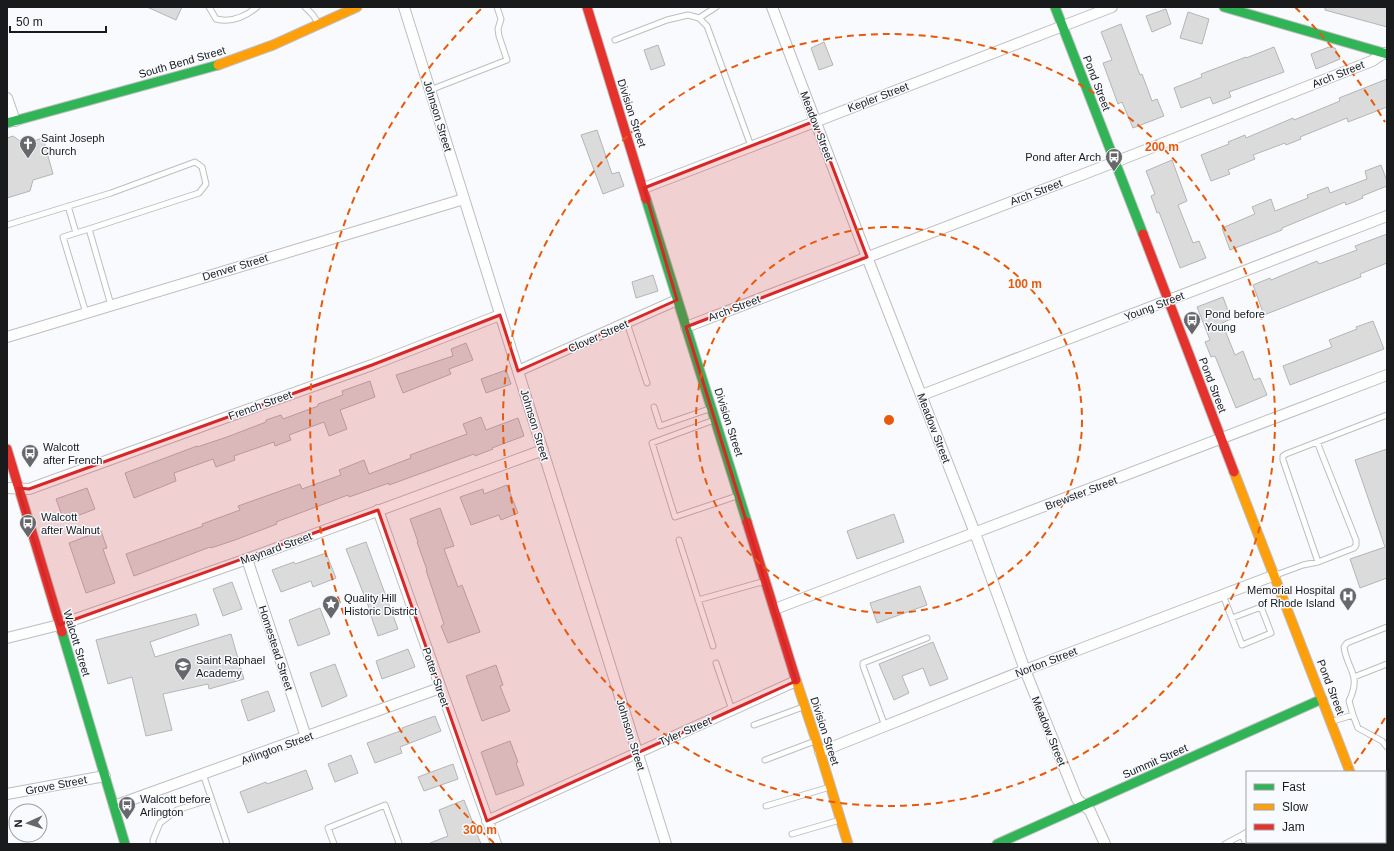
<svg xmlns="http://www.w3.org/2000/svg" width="1394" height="851" font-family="Helvetica,sans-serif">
	<rect width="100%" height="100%" fill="#f8fafd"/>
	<!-- building -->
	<path fill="#dbdbdc" stroke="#b5b5b6" d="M147,7H182L176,20Z
		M1325,7H1387V27L1325,10Z
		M1166,9L1171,24L1152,32L1146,16Z
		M1188,12L1209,19L1202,44L1180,38Z
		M1121,24L1140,75L1142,74L1152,101L1157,99L1164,116L1133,128L1122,102L1118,104L1103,63L1112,60L1101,32Z
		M824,42L833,65L819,70L811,48Z
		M658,45L665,65L651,70L644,50Z
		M1274,47L1284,72L1229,92L1231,97L1213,104L1210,97L1181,108L1174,88L1202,77L1201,74L1246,57V58Z
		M1329,47L1335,48L1340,59L1316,69L1311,54Z
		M1387,79V107L1348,122L1347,118L1300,137L1301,139L1286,145L1285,143L1253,155L1255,159L1228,170L1230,174L1211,181L1201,155L1229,144L1228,142L1245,135L1246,138L1293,118L1294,120L1340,101L1339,98Z
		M597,130L612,174L619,172L624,186L603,194L581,135Z
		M13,136L24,144L43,138L53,174L33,180L30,191L7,198V138Z
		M1172,160L1187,201L1178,205L1193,243L1199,241L1206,258L1180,268L1159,212L1157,213L1151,196L1155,194L1146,171Z
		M1381,165L1387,181V186L1362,196L1363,198L1346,205L1345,202L1282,228V230L1230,250L1222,228L1255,214L1252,207L1271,199L1275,211L1308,198L1307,195L1328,187L1330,193L1367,179L1365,171Z
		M1387,234V263L1360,274L1361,277L1264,315L1253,285L1270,278L1271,280L1317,261L1319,264L1357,250L1355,246Z
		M653,275L658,291L636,298L632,282Z
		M1223,297L1231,319L1222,323L1235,355L1243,351L1254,380L1260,378L1267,395L1236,408L1215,356L1211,357L1205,342L1210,340L1197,307Z
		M1373,321L1384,349L1290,385L1283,366L1332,347L1329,340L1357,329L1356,327Z
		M466,343L473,360L449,369L451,374L403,393L396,375L453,356L451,349Z
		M506,370L511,384L486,393L481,379Z
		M370,381L375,397L340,410L347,429L329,436L324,422L289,435L291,440L275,446L274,442L234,456L235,460L216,467L213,459L174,473L176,481L134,498L125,473L197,446V447L227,437L266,422V420L281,415L283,419L318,406V404L343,395L342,391Z
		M481,417L486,430L518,418L524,436L492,448L493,449L475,456L474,454L389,485V483L349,497L348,495L276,522L277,524L235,540L211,548L210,547L134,576L126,554L203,526L202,524L240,510L238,506L300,484L302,489L341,475L339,470L364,460L369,474L411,458L410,455L467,434L463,424Z
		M1387,449V578L1360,588L1350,559L1385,547L1355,460Z
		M507,485L518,513L501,520L499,515L471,525L460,497L483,489L484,494Z
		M87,488L95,509L64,521L56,499Z
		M440,508L454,546L444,549L458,587L462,585L480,632L448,643L441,626L444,624L426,570H427L417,542H418L410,519Z
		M894,514L904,542L857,559L847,531Z
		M101,531L107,548L103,549L115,583L86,593L69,543Z
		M366,542L398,629L378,636L370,613H371L346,549Z
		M326,553L336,578L313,587L311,581L281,592L272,570L294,562L295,564Z
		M232,582L242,609L223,616L213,589Z
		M920,586L927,605L877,623L870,603Z
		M320,608L330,634L298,646L289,620Z
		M196,614L199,625L150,642L155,657L231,634L244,679L209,689L208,684L163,694L172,730L146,736L132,677L108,684L96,640Z
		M933,642L948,679L930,686L923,668L902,676L909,693L894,700L879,664Z
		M408,649L415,667L382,679L376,661Z
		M335,664L347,696L322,707L310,673Z
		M496,665L503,685L500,686L510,711L482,721L466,676Z
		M268,691L275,711L248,721L241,700Z
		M435,716L441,731L400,747L402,753L375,763L367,743L403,730L402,728Z
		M510,741L518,762L516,763L524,785L496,795L481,752Z
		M351,755L358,773L335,782L328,764Z
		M453,764L458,779L424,791L418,777Z
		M306,770L313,789L248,813L240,792L266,782L267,784Z
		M464,800L481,844H430V843L448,836L439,810Z"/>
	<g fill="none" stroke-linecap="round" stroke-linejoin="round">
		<defs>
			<path id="lane" d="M209,7L216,19C232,23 245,17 257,7
				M305,7L313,15L318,23
				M699,18L716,7
				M615,40L667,20L688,15L699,18L707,26L751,146
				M430,90L507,60L499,36L498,29L501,19L497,7
				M68,206L76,233
				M7,225L111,193L195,162L202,167L206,184L199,193L89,229L111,305
				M86,313L63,237L89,229
				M627,323L647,383
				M654,407L660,426L709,409
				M714,420L652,443L675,517L737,496
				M679,540L713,646
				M1318,562L1283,460V456L1286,454L1387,415
				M1276,575L1303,565L1318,562L1354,548L1356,545V540L1317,442
				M1223,595L1242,645L1271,633L1261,607L1232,618
				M698,600L765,581
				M716,663L732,710
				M1354,677L1387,664
				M1353,715L1358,728L1382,741L1387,747
				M1333,721L1353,715L1349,701C1362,674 1347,670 1344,647L1347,643L1387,627
				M754,725L803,707
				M885,726L863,666V663L927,638
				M765,760L815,741
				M203,774L227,844
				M766,806L830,787
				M792,834L840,820
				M153,844V840L160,823L177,810L211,799
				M334,844L328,828L385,805L399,843L398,844
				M1225,844L1242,835
				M1246,844L1242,835L1247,832"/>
			<path id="street" d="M404,7L666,844
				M772,7L867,257L975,533L1025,670L1077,799L1090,811L1105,844
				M7,98L15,121
				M644,188L1112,7
				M686,327L1115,162L1372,61L1384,53
				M7,337L464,199
				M518,371L677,300
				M922,395L1387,216
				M7,488L29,489L230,416L372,365L500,315
				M378,510L496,844
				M247,559L306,737
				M775,609L1387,375
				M7,638L59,625L247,559L543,450
				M820,752L1025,670L1275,575
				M7,794L105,776
				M114,806L440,688
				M487,821L796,681"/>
			<path id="fast" d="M1055,7L1143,234
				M1224,7L1387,54
				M7,123L218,65
				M646,199L747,522
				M62,632L125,844
				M997,844L1322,699"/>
			<path id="slow" d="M218,65L273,45L357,7
				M1234,472L1350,772
				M796,680L820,752L848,844"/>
			<path id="jam" d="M587,7L646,199
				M1143,234L1234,472
				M7,449L62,632
				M747,522L796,680
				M1377,842L1378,844"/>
		</defs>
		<!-- lane casing -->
		<use href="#lane" stroke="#bdbec0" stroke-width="7"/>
		<!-- street casing -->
		<use href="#street" stroke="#bdbec0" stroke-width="12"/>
		<!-- fast casing -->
		<use href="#fast" stroke="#bdbec0" stroke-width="11"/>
		<!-- slow casing -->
		<use href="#slow" stroke="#bdbec0" stroke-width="11"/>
		<!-- jam casing -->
		<use href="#jam" stroke="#bdbec0" stroke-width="11"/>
		<!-- lane -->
		<use href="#lane" stroke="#fefeff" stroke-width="5"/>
		<!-- street -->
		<use href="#street" stroke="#fefeff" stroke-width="10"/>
		<!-- fast -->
		<use href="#fast" stroke="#30b455" stroke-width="9"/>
		<!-- slow -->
		<use href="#slow" stroke="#ff9f0a" stroke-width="9"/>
		<!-- jam -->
		<use href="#jam" stroke="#e5322d" stroke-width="9"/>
	</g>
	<!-- marked area -->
	<path fill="#d62828" fill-opacity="0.2" stroke="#d62828" stroke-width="3" stroke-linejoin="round" d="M815,121L867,257L686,327L796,681L487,821L378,510L59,625L18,488L29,489L372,365L500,315L518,371L677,300L644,188Z"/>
	<!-- distance rings -->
	<g fill="none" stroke="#e8590c" stroke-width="2" stroke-dasharray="7 5">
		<circle cx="889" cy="420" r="193"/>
		<circle cx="889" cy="420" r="386"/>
		<path d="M1385 718A579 579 0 0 1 1351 768M494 843A579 579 0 0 1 483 7M1295 7A579 579 0 0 1 1385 122"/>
	</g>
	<!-- icons -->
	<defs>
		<symbol id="church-pin" viewBox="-11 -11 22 30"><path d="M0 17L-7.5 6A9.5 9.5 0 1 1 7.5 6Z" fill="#67686b" stroke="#f7fafe"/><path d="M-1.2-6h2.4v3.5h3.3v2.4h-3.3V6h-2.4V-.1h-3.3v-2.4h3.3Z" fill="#fff"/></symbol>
		<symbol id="bus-pin" viewBox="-11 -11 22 30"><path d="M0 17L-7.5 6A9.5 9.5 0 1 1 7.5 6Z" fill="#67686b" stroke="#f7fafe"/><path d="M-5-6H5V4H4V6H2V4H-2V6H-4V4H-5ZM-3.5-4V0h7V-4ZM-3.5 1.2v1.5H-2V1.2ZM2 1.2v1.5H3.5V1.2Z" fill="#fff"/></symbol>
		<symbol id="hospital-pin" viewBox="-11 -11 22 30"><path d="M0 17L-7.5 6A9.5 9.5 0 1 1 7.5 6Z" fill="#67686b" stroke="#f7fafe"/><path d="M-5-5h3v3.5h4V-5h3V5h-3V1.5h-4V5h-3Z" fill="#fff"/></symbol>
		<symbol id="sight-pin" viewBox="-11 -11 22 30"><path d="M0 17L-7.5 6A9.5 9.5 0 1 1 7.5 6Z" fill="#67686b" stroke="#f7fafe"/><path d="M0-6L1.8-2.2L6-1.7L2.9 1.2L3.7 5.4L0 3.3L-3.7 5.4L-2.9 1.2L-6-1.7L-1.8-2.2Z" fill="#fff"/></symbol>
		<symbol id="school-pin" viewBox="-11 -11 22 30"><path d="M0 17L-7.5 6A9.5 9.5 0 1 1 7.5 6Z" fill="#67686b" stroke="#f7fafe"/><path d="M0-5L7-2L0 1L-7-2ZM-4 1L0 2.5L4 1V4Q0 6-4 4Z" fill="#fff"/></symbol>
	</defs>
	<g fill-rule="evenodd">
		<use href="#church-pin" x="18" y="134" width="20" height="27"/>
		<use href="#bus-pin" x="1104" y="147" width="20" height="27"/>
		<use href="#bus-pin" x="1182" y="310" width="20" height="27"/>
		<use href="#bus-pin" x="20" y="443" width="20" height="27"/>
		<use href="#bus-pin" x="18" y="513" width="20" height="27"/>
		<use href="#hospital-pin" x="1338" y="586" width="20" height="27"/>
		<use href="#sight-pin" x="321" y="594" width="20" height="27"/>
		<use href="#school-pin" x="173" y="656" width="20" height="27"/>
		<use href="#bus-pin" x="117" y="795" width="20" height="27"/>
	</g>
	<g text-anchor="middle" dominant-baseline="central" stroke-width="3" stroke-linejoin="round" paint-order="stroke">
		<!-- street labels -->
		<g font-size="11" fill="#191a1c" stroke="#f7fafe">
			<text transform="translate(182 62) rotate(-16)">South Bend Street</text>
			<text transform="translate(1338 74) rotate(-22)">Arch Street</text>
			<text transform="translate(1097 83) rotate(69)">Pond Street</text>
			<text transform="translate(878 97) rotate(-21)">Kepler Street</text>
			<text transform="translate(632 113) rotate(72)">Division Street</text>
			<text transform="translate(438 116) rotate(73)">Johnson Street</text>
			<text transform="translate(817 126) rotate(69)">Meadow Street</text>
			<text transform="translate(1036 192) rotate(-21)">Arch Street</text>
			<text transform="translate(235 267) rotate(-17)">Denver Street</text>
			<text transform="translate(1154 306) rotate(-21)">Young Street</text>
			<text transform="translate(734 308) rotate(-21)">Arch Street</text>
			<text transform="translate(598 336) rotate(-24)">Clover Street</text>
			<text transform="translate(1213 385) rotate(69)">Pond Street</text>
			<text transform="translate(260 405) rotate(-20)">French Street</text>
			<text transform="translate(729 422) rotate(72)">Division Street</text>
			<text transform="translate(535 425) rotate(73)">Johnson Street</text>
			<text transform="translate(934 428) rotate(69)">Meadow Street</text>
			<text transform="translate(1081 493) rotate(-21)">Brewster Street</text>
			<text transform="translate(276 548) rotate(-20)">Maynard Street</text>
			<text transform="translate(77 643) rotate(73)">Walcott Street</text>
			<text transform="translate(276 648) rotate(72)">Homestead Street</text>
			<text transform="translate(1046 662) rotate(-21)">Norton Street</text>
			<text transform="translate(436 677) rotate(71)">Potter Street</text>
			<text transform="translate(1331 687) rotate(69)">Pond Street</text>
			<text transform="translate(685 731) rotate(-24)">Tyler Street</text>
			<text transform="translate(825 731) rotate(72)">Division Street</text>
			<text transform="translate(1049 731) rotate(68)">Meadow Street</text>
			<text transform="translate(631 735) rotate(73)">Johnson Street</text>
			<text transform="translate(277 748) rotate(-20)">Arlington Street</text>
			<text transform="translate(1155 761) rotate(-24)">Summit Street</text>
			<text transform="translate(56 785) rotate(-11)">Grove Street</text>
		</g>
		<!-- poi labels -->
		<g font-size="11" fill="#191a1c" stroke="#f7fafe" text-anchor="start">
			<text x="41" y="138">Saint Joseph<tspan x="41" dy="13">Church</tspan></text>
			<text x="1101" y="157" text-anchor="end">Pond after Arch</text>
			<text x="1205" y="314">Pond before<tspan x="1205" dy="13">Young</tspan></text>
			<text x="43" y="447">Walcott<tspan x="43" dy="13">after French</tspan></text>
			<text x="41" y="517">Walcott<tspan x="41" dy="13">after Walnut</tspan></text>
			<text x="1335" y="590" text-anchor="end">Memorial Hospital<tspan x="1335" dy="13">of Rhode Island</tspan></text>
			<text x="344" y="598">Quality Hill<tspan x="344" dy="13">Historic District</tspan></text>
			<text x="196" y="660">Saint Raphael<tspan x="196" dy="13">Academy</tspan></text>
			<text x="140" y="799">Walcott before<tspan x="140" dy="13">Arlington</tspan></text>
		</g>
	</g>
	<circle cx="889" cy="420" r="6" fill="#e8590c" stroke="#f7fafe" stroke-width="2"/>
	<g font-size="12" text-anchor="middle" font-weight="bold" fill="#e8590c" stroke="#f7fafe" stroke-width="3" stroke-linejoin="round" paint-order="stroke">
		<text x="1162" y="151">200 m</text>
		<text x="1025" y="288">100 m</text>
		<text x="480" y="834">300 m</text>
	</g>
	<!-- border -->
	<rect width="1394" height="851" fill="none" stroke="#191a1c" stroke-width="16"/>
	<!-- legend -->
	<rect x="1246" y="771" width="140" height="72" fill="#f7fafe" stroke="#9ea0a4"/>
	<rect x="1254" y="784" width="20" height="6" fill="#30b455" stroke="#9ea0a4"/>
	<text x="1282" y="791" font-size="12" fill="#191a1c">Fast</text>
	<rect x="1254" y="804" width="20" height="6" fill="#ff9f0a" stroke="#9ea0a4"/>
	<text x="1282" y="811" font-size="12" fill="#191a1c">Slow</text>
	<rect x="1254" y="824" width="20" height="6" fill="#e5322d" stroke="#9ea0a4"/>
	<text x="1282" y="831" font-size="12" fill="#191a1c">Jam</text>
	<!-- north arrow -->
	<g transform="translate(28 823) rotate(267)"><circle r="19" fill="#f7fafe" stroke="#9ea0a4"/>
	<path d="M0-3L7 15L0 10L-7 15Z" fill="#67686b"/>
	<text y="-6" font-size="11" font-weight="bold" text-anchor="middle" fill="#191a1c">N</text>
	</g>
	<!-- scale -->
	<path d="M10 26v6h96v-6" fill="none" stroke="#191a1c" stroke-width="2"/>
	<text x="16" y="26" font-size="12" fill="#191a1c" stroke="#f7fafe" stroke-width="3" paint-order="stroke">50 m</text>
</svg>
